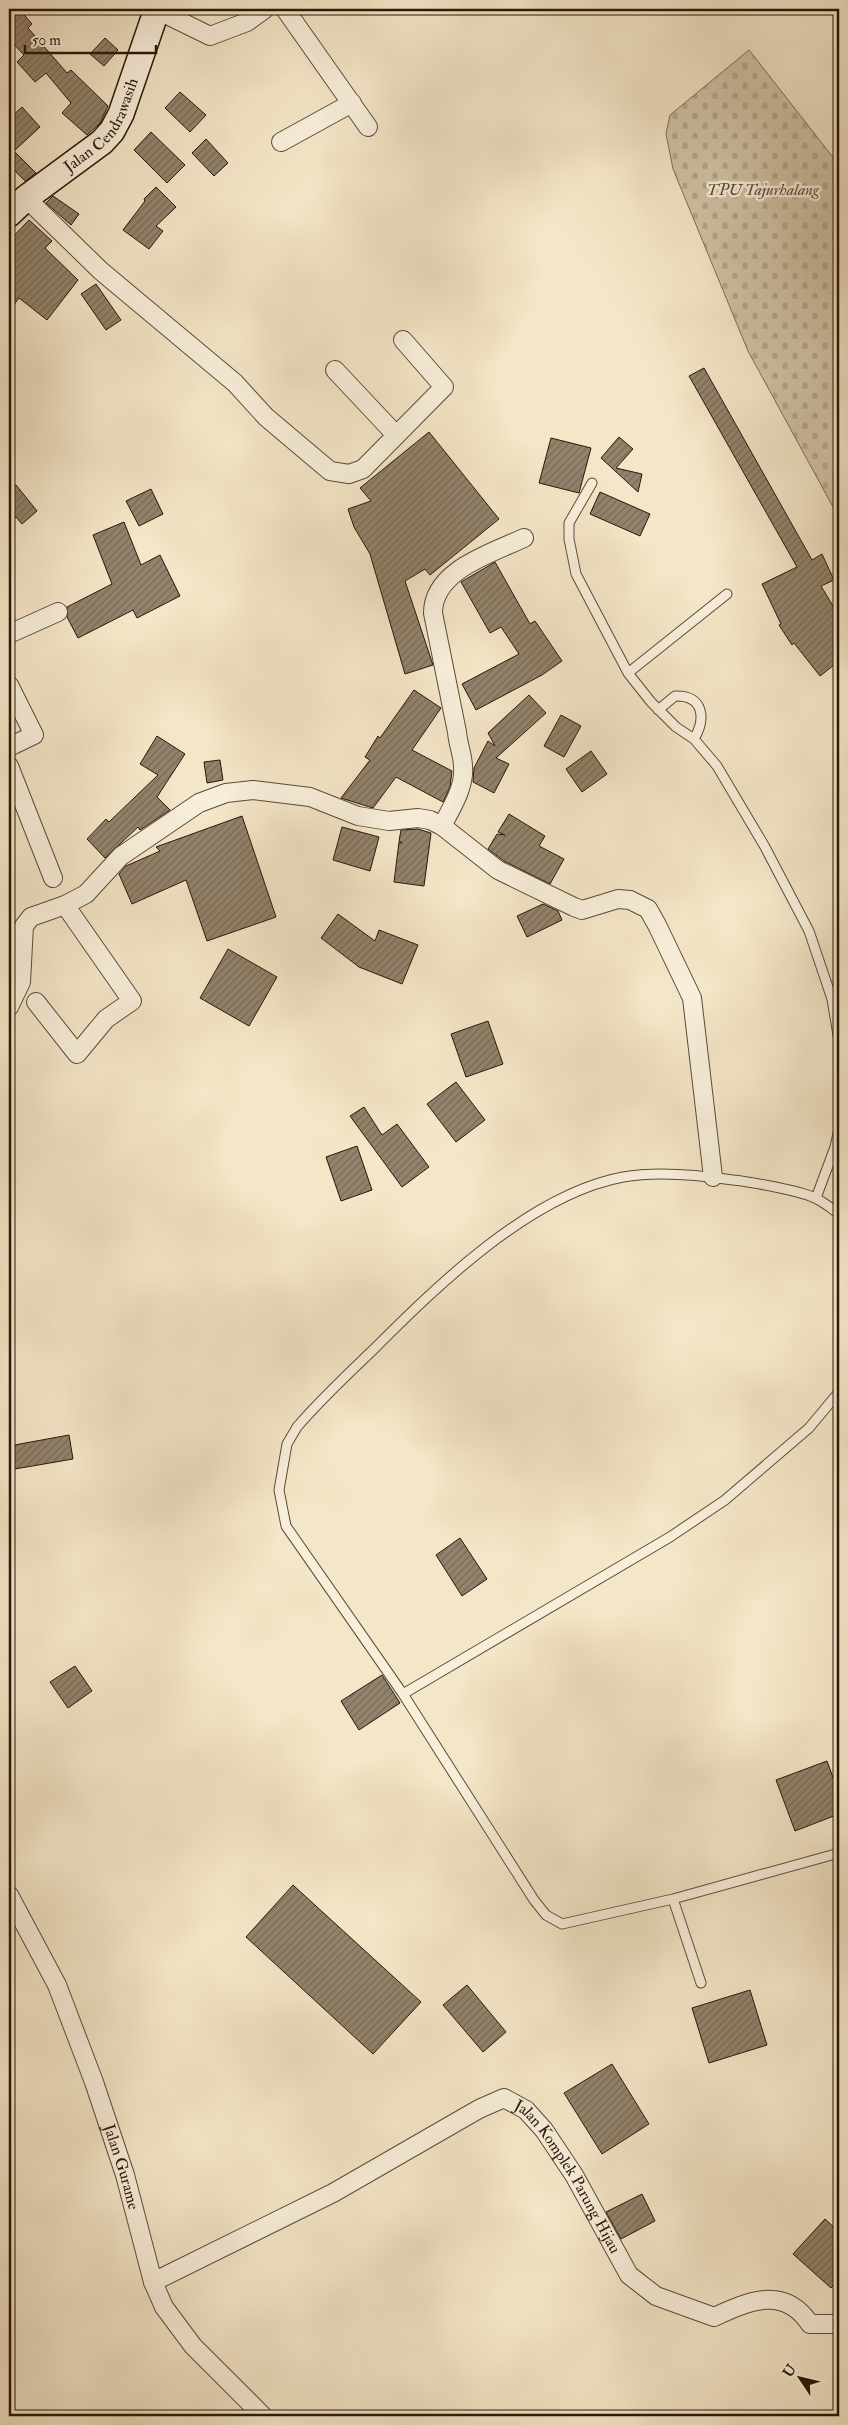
<svg xmlns="http://www.w3.org/2000/svg" width="848" height="2425" font-family="'IM FELL Double Pica',serif">
	<defs>
		<pattern id="cemetery-stones" width="16" height="16" patternUnits="userSpaceOnUse" patternTransform="scale(1.25)"><rect width="16" height="16" fill="#d1c3a7"/><path d="M2 7V4a2 2 0 0 1 4 0v3zM10 15v-3a2 2 0 0 1 4 0v3z" fill="#b3a78e"/></pattern>
		<pattern id="building-hatch" width="6" height="6" patternUnits="userSpaceOnUse" patternTransform="scale(1.25)"><rect width="6" height="6" fill="#92836c"/><path d="M-1 1l2-2M0 6l6-6M5 7l2-2" fill="none" stroke="#776a57"/></pattern>
	</defs>
	<rect width="100%" height="100%" fill="#f4e6c8"/>
	<filter id="stains"><feTurbulence type="fractalNoise" baseFrequency=".004" numOctaves="4"/><feColorMatrix values="0 0 0 0 .2 0 0 0 0 .09 0 0 0 0 .02 0 0 0 .5 -.17"/></filter>
	<radialGradient id="worn" r=".72"><stop offset=".6" stop-color="#630" stop-opacity="0"/><stop offset="1" stop-color="#630" stop-opacity=".3"/></radialGradient>
	<!-- cemetery -->
	<path fill="url(#cemetery-stones)" stroke="#7c6d58" d="M749,50L839,165V518L748,351L673,169L666,134L670,115Z"/>
	<!-- building -->
	<path fill="url(#building-hatch)" stroke="#281708" d="M9,9H19L32,24L28,28L67,73L71,70L108,106L100,123L87,135L62,113L71,103L46,73L35,82L17,62L24,55L9,39Z
		M105,38L118,50L104,66L90,54Z
		M180,92L206,115L190,132L165,108Z
		M22,107L40,127L14,151L36,173L25,181L9,165V119Z
		M151,132L185,165L167,183L134,150Z
		M206,139L228,163L214,176L192,153Z
		M156,187L176,207L156,226L163,231L149,249L123,230L145,201L144,199Z
		M53,196L79,214L71,225L46,203Z
		M29,220L52,241L45,248L78,280L47,320L19,298L9,311V241Z
		M96,284L121,320L106,330L81,294Z
		M704,368L812,560L822,554L834,580L821,586L839,616V661L820,676L794,643L792,645L779,625L781,624L762,584L797,567L689,376Z
		M429,432L499,519L430,575L425,569L405,581L433,665L405,674L370,554L354,527L348,509L371,501L360,488Z
		M619,437L633,449L616,468L642,474L638,492L601,458Z
		M551,438L591,448L579,493L539,483Z
		M16,485L37,511L22,524L16,517L9,524V491Z
		M151,489L163,514L139,526L126,501Z
		M600,492L650,514L640,536L590,514Z
		M124,522L141,565L160,555L180,596L137,618L133,610L78,638L67,617V607L112,584L93,535Z
		M495,562L530,624L535,621L562,661L542,675L476,710L462,684L519,654L501,627L490,633L461,582Z
		M414,690L441,708L412,750L452,771L450,787L443,802L396,777L373,808L341,798L370,760L365,757L378,736L380,738Z
		M529,695L546,713L496,758L509,764L494,793L473,782L474,768L488,741L495,746L488,733Z
		M561,715L581,726L564,757L544,746Z
		M157,736L185,754L157,797L170,810L140,830L138,827L105,858L87,839L106,819L109,822L158,775L140,764Z
		M591,751L607,774L582,792L566,769Z
		M220,760L223,780L207,783L204,762Z
		M509,814L545,836L539,846L564,859L550,884L504,861L488,849L497,834L505,835L498,832Z
		M242,816L276,917L207,941L186,880L132,904L119,874L126,866L160,851L156,847Z
		M342,827L379,837L370,871L333,860Z
		M418,829L431,833L424,886L394,882L399,842L402,843L399,841L401,830Z
		M543,904L558,911L562,920L527,937L517,916Z
		M338,914L375,941L379,930L418,945L402,984L359,967L321,938Z
		M228,949L277,977L249,1026L200,998Z
		M488,1021L503,1064L466,1077L451,1034Z
		M456,1082L485,1120L456,1142L427,1104Z
		M364,1107L382,1135L397,1124L429,1167L402,1187L350,1116Z
		M357,1146L372,1190L341,1201L326,1157Z
		M69,1435L73,1459L9,1470V1446Z
		M460,1538L487,1579L462,1596L436,1555Z
		M75,1666L92,1691L68,1708L50,1682Z
		M382,1675L400,1703L359,1730L341,1701Z
		M827,1761L839,1794V1814L795,1831L776,1780Z
		M293,1885L421,2002L373,2054L246,1937Z
		M467,1985L506,2032L483,2052L443,2005Z
		M750,1990L767,2045L709,2063L692,2008Z
		M612,2064L649,2124L602,2154L564,2093Z
		M642,2194L655,2221L621,2239L606,2212Z
		M825,2219L839,2232V2279L831,2288L793,2254Z"/>
	<g fill="none" stroke-linecap="round" stroke-linejoin="round">
		<defs>
			<path id="lane" d="M592,483L569,523V539L576,574L628,673L651,702L676,727L694,739L717,766L765,847L809,931L832,999L839,1041
				M628,673L727,594
				M658,710L675,696C704,695 706,719 694,739
				M816,1198L835,1147L839,1129
				M839,1214C832,1209 825,1203 817,1199C803,1191 751,1182 733,1180C700,1175 656,1171 623,1177C531,1194 438,1285 374,1349C348,1374 321,1399 297,1427L287,1444L279,1490L286,1526L403,1694L534,1900L546,1915L562,1924L673,1899L839,1853
				M403,1694L670,1537L725,1500L809,1428L839,1392
				M673,1899L701,1983"/>
			<g id="street">
				<path d="M285,9L368,127"/>
				<path d="M157,10L210,36L247,22L265,9"/>
				<path d="M281,142L352,103"/>
				<path d="M26,198L101,271L235,383L266,417L330,471L349,474L363,469L444,387L403,340"/>
				<path d="M335,370L396,435"/>
				<path d="M9,634L58,612"/>
				<path d="M9,685L34,735L9,747"/>
				<path d="M9,766L53,878"/>
				<path d="M442,826C451,809 465,787 463,767C463,755 458,745 457,732L433,613C433,570 492,553 524,538"/>
				<path d="M36,1002L77,1054L106,1019L132,1001L65,905"/>
				<path d="M9,1007L21,982L24,926L31,917L65,905L86,894L121,856L199,803L226,793L253,790L310,797L358,816L389,821L418,818L430,820L442,826L498,870L574,907L582,910L618,899L630,900L648,909L657,925L692,998L713,1177"/>
				<path id="s1" d="M9,1895L57,1985L94,2082L125,2175L153,2282L164,2307L193,2346L263,2416"/>
				<path id="s2" d="M153,2282L333,2193L479,2109L504,2098L526,2110L544,2130L574,2175L629,2275L656,2296L714,2317C749,2301 784,2285 810,2324H839"/>
			</g>
			<g id="secondary">
				<path id="s3" d="M9,214L26,198L102,142L112,131L121,114L157,9"/>
			</g>
		</defs>
		<!-- lane casing -->
		<use href="#lane" stroke="#5b4b38" stroke-width="11"/>
		<!-- street casing -->
		<use href="#street" stroke="#5b4b38" stroke-width="20"/>
		<!-- secondary casing -->
		<use href="#secondary" stroke="#281708" stroke-width="28"/>
		<!-- lane -->
		<use href="#lane" stroke="#f8efdb" stroke-width="9"/>
		<!-- street -->
		<use href="#street" stroke="#f8efdb" stroke-width="18"/>
		<!-- secondary -->
		<use href="#secondary" stroke="#f8efdb" stroke-width="25"/>
	</g>
	<g text-anchor="middle" dominant-baseline="central" stroke-width="5" stroke-linejoin="round" paint-order="stroke">
		<!-- street labels -->
		<g font-size="16" fill="#281708" stroke="#f8efdb">
			<text stroke="none"><textPath href="#s3" startOffset="131">Jalan Cendrawasih</textPath></text>
			<text stroke="none"><textPath href="#s1" startOffset="295">Jalan Gurame</textPath></text>
			<text stroke="none"><textPath href="#s2" startOffset="500">Jalan Komplek Parung Hijau</textPath></text>
		</g>
		<!-- park labels -->
		<g font-size="16" font-style="italic" fill="#5b4b38" stroke="#f8efdb">
			<text x="763" y="190">TPU Tajurhalang</text>
		</g>
	</g>
	<!-- margin -->
	<rect width="848" height="2425" fill="none" stroke="#f4e6c8" stroke-width="30"/>
	<rect x="10" y="10" width="828" height="2405" fill="none" stroke="#281708" stroke-width="2.5"/>
	<rect x="15" y="15" width="818" height="2395" fill="none" stroke="#281708"/>
	<!-- north arrow -->
	<g transform="translate(800 2378) rotate(305)" stroke="#f8efdb" stroke-width="4" paint-order="stroke">
	<path d="M0-4L9 19L0 12L-9 19Z" fill="#281708"/>
	<text y="-8" font-size="14" font-weight="bold" text-anchor="middle" fill="#281708">U</text>
	</g>
	<!-- scale -->
	<path d="M25 45v8h131v-8" fill="none" stroke="#281708" stroke-width="2.5"/>
	<text x="32" y="45" font-size="15" fill="#281708" stroke="#f8efdb" stroke-width="4" paint-order="stroke">50 m</text>
	<rect width="100%" height="100%" filter="url(#stains)"/>
	<rect width="100%" height="100%" fill="url(#worn)"/>
</svg>
